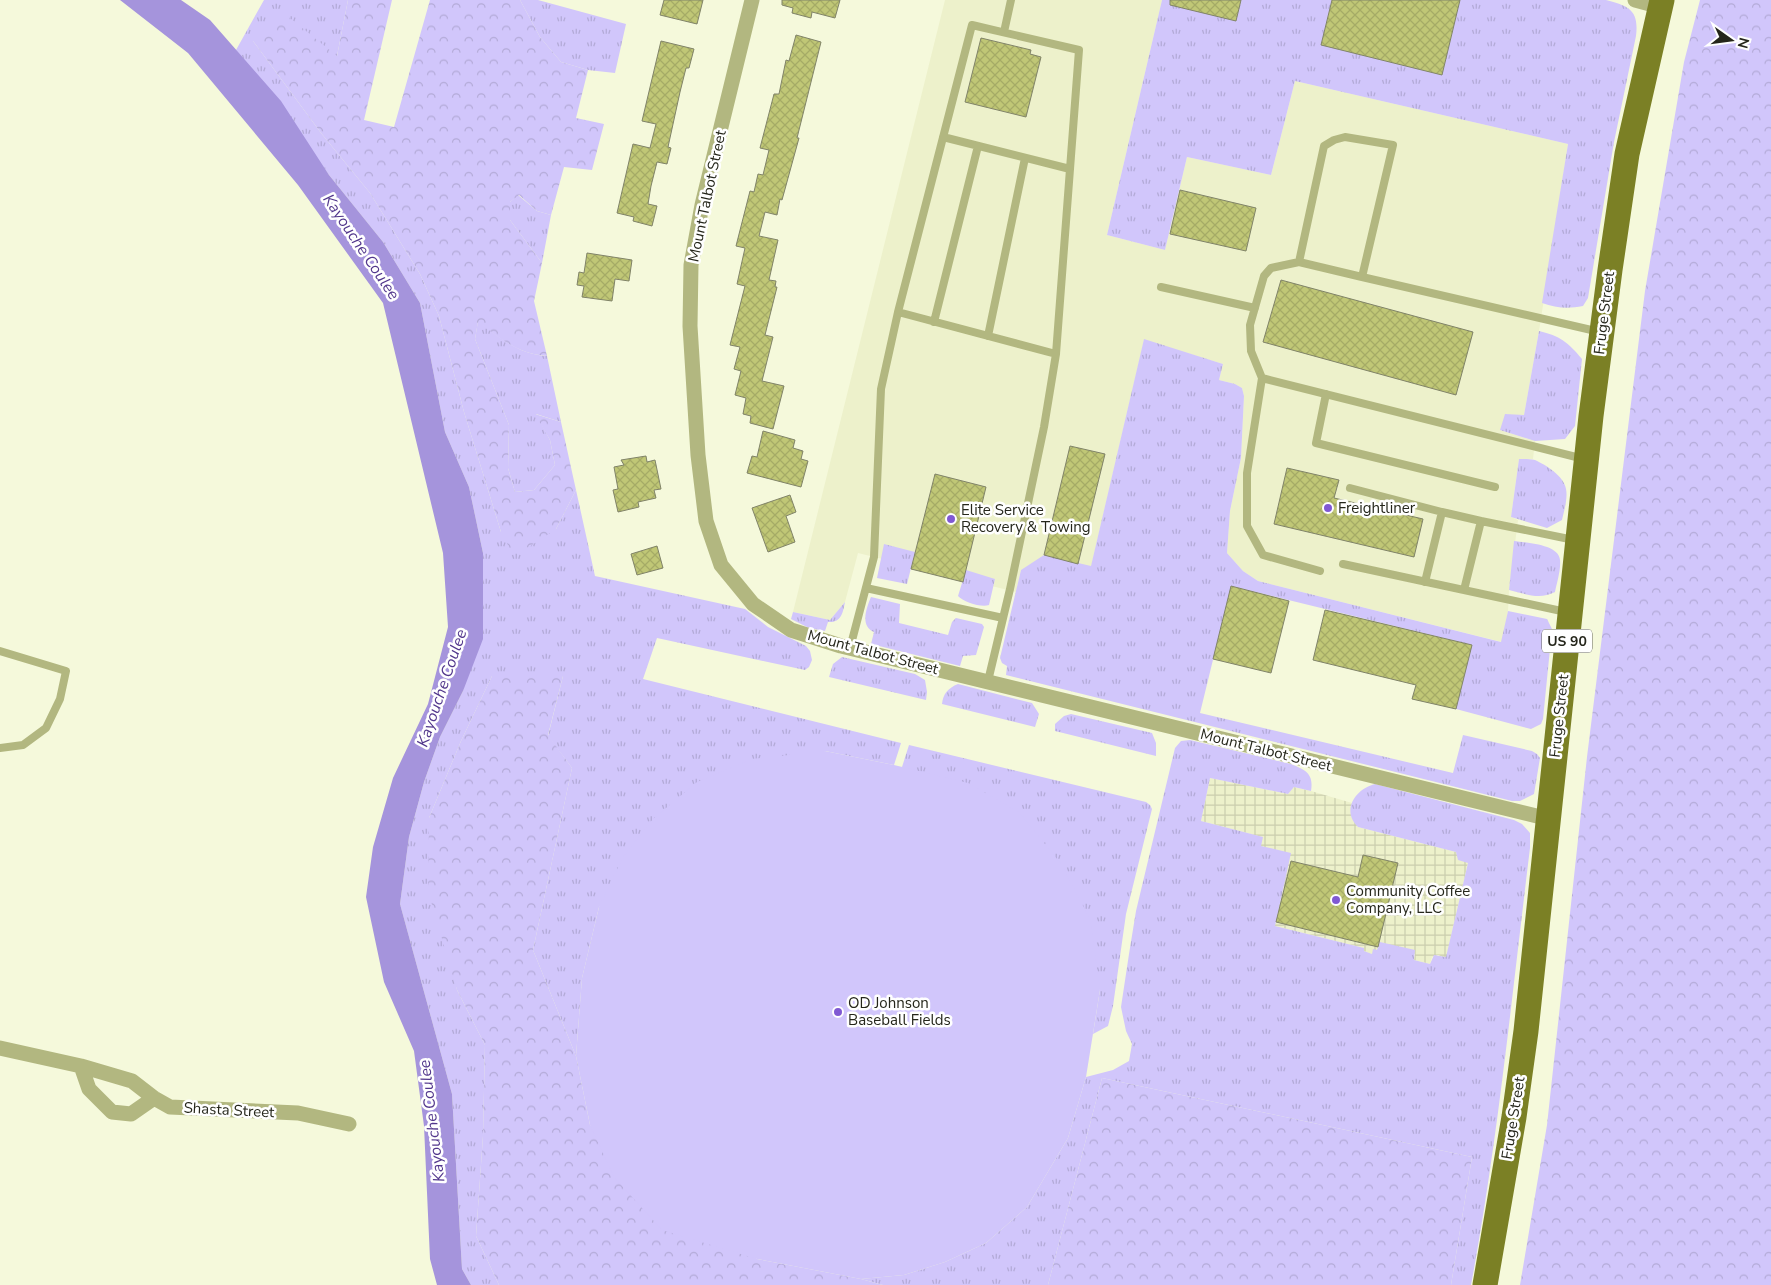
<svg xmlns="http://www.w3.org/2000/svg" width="1771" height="1285" font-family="'Nunito Sans',sans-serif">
	<defs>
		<pattern id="industrial-grid" width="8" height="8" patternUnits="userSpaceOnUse" patternTransform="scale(1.25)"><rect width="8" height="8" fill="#edf1cb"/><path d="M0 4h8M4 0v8" fill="none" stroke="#cbceae"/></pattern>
		<pattern id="grass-tufts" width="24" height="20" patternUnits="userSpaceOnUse" patternTransform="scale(1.25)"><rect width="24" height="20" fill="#d1c6fb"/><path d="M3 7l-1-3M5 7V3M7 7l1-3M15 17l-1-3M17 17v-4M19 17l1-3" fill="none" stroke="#b3aad7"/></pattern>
		<pattern id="forest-crowns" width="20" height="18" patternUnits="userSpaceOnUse" patternTransform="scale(1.25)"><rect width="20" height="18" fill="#d1c6fb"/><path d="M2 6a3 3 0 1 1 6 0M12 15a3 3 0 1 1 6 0" fill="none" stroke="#b3aad7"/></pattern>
		<pattern id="building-cross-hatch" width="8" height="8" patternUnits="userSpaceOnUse" patternTransform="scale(1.25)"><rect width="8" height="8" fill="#c0c776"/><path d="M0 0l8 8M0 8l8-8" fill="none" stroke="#a5ab66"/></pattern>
	</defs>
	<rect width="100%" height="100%" fill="#f5f9db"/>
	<!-- built -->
	<path fill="#edf1cb" d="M945,0H1162L1107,235L1165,250L1187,157L1271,175L1295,81L1568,144L1539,331L1524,415L1500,430L1535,441L1533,459H1519L1511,517L1518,520L1509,590L1508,611L1502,642L1258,581L1243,571L1227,553L1230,511L1241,458L1244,396L1242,388L1235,384L1219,380L1223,364L1144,340L1091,567L1078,564L1021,570L1016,592L858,553L845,602L830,620L793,612Z"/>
	<!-- industrial -->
	<path fill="url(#industrial-grid)" d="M1210,778L1288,794L1294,787L1311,791L1352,803L1351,816L1358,827L1456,852L1468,863L1446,958L1438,955L1432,957L1430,964L1414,960L1415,954L1380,942L1377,951L1372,954L1364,951V948L1275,926L1276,922L1260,846L1262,837L1201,821Z"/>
	<!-- grass -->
	<path fill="url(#grass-tufts)" d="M264,0H348L337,56L253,41L321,133L370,193L420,274L439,316L464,412L501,532L556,529L576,490L595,576L745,609L768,627L806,646L810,651L812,660L809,667L805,670L657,638L643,679L901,743L894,765L825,751L599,907L582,978L576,1056L533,950L572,768L548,736L563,676H492L461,741L429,818L457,990L485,1045L483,1136L476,1236L499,1285H471L462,1269L452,1094L400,904L409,837L424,782L440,737L463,691L483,553L469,487L445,432L420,303L383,242L329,175L236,50Z
		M520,0H538L626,24L615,73L588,70L561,62L540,37Z
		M1162,0H1194L1236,21L1241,0H1332L1321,45L1442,75L1460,0H1606C1630,6 1639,11 1636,36L1614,142L1588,298L1583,306C1568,309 1556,308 1542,303L1568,144L1295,81L1271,175L1187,157L1165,250L1107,235Z
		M518,195L537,211L551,215L542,263L510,220V202Z
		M478,321C500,338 518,354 547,356L561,422L536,414L550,440L555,465L534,490L515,492L508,468L509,425L475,339Z
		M1539,331C1560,336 1568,342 1582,359L1575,426L1565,439L1535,441L1500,430L1505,414L1524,415Z
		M1144,339L1223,364L1219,380L1235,384L1242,388L1244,396L1241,458L1230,511L1227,553L1243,571L1258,581L1501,642L1508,611L1547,619L1552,629L1543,719L1541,724L1531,729L1456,709L1472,645L1231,586L1200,713L1453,773L1463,735L1532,751L1537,754L1540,758L1534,794L1520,801H1512L1006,675L1007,666L1002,663L1000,658L1021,570L1044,555L1091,566Z
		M1519,459C1524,459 1530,459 1535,460C1546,465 1564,476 1566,489C1568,498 1564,511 1562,520L1547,528L1511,517Z
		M1514,541C1526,543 1559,544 1560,560C1561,570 1557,582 1555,592C1540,600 1525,594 1509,590Z
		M884,544L915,552L907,584L877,578Z
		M966,570L995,579L989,605C982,608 963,602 958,596Z
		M871,597L900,604L899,623L948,635L952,622L956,618L982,624L984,627L976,655L963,656L960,666L871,644L874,632C860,626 866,609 871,597Z
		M845,602C843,613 841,623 828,622L825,631L809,628L791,619L793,612L830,620Z
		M842,657L915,674L925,680L927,692L926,700L829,677L833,664Z
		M958,684L1032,703L1039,714L1035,727L942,704C943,694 948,688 958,684Z
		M1071,714L1152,733L1156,743V756L1055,731V724L1064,716Z
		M1190,740L1291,764C1305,770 1314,773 1311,791L1294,787L1288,794L1210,778L1201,821L1263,837L1261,846L1291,853L1275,926L1364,948V951L1372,954L1373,949L1377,950L1380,942L1415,950L1414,960L1430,964L1434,955L1446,957L1468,863L1458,860L1456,852L1358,827C1341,811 1355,789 1375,784L1514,820L1522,824L1530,833V848C1512,994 1498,1140 1471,1285H1451L1472,1157L1102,1078L1048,1285H883L861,1279L904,1275L945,1262L986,1243L1027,1207L1068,1138L1086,1077L1113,1070L1129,1061L1132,1044L1126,1031L1121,1007L1129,954L1136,911L1175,748L1181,741Z
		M909,745L1146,802L1150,805L1152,809L1126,914L1113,1006L1108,1026L1093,1034L1100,990L902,767Z"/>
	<!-- forest -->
	<path fill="url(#forest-crowns)" d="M348,0H392L364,120L394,127L430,0H520L540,37L561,62L588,70L576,118L604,124L592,170L564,167L551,215L537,211L519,195L510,202V220L542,263L534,301L547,356C517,354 500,338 478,322L475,339L509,425L508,468L515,492L534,490L555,465L550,440L535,414L561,422L576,490L556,529L529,547L511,551L501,532L464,412L439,316L420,274L370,193L321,133L253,41L285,14L337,56Z
		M1700,0H1771V1285H1520L1547,1125L1587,757L1645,291L1684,62Z
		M492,676H563L548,735L572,768L533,950L576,1056L590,1125L757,1259L861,1279L883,1285H499L476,1236L483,1136L485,1045L457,990L428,891L429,818L461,741Z
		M1102,1078L1472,1157L1451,1285H1048Z"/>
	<!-- garden -->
	<path fill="#d1c6fb" d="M825,751L894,765L968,783L1020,813L1061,864L1090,919L1100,990L1086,1077L1068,1138L1027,1207L986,1243L945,1262L904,1275L861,1279L757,1259L662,1230L614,1177L590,1125L576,1056L582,978L599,907L623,857L653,819L697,782L752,759Z"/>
	<!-- water -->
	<path fill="#a594dc" d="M120,0H181L210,20L281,101L329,175L383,242L420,303L445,432L469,487L483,553V639L463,691L440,737L424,782L409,837L400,904L452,1094L462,1269L471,1285H437L430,1259L424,1126L414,1051L384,982L366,897L373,847L393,778L428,704L448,627L443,553L383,303L298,185L188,53Z"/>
	<!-- building -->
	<path fill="url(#building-cross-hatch)" stroke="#808368" d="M664,0H703L697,24L660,15Z
		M782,0H840L835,18L812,12L811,18L792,13L793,8L782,5Z
		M1170,0H1241L1236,21L1170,5Z
		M1332,0H1460L1442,75L1321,45Z
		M796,35L821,42L797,138H799L782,200L780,199L777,215L765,212L759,236L778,240L769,280L776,281L775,287H777L765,335L773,337L762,381L784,386L773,429L750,423L751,416L743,414L746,398L735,395L741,371L734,369L740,347L730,345L745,286L737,284L745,248L736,246L750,191L754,192L758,174L763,175L769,150L760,148L774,94H779L786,60L789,61Z
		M981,38L1031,50L1030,54L1041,57L1026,117L965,102Z
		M661,41L694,49L689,68H686L680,92L668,147L671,148L667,164L657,162L651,186L648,204L657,206L652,226L633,221L634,217L617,213L633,144L650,148L656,124L642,121Z
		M1180,190L1256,208L1246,251L1170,234Z
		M587,253L632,260L629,281L615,279L612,301L582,297L584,286L577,285L579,272L584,273Z
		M1281,280L1473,332L1456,395L1263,342Z
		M763,431L795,440L793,448L803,451L801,459L808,461L801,487L747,473L752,456L757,457Z
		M1070,446L1105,454L1078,564L1044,555Z
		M646,456L647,462L655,460L661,489L654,490L656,498L638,502L639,507L618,512L613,490L618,489L614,467L624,465L621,460Z
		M1287,468L1339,480L1334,498L1423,519L1414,557L1274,524Z
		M935,474L986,487L963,582L911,569Z
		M790,495L796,512L786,516L795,542L768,552L752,508Z
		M657,546L663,568L637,575L631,554Z
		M1231,586L1289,601L1271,673L1213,659Z
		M1325,610L1472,645L1456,709L1412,699L1416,685L1313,660Z
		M1363,855L1398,863L1378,947L1276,922L1291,861L1358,877Z"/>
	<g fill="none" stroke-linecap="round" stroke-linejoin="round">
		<!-- service -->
		<path stroke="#b2b780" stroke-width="8" d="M1004,32L1011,0
			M943,137L1070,169
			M1299,262L1271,268L1264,276L1250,325L1251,351L1262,378L1584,459
			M1362,277L1299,262L1324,146L1334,140L1345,137L1393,145L1362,277L1600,332
			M1161,287L1255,308
			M934,322L978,146
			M988,336L1025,158
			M1262,378L1247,473V526L1263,555L1320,571
			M1326,394L1316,443L1495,487
			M1350,488L1442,512
			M1343,564L1566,612
			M1425,582L1442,512L1481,521
			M866,588L1003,618
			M1464,590L1481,521L1574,540
			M850,648L874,557L881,389L898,312
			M0,651L66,671L60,699L46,728L23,745L0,748
			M988,681L1010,589L1044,427L1056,354L1079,50L972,25L898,312L1056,354"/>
		<!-- minor -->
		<path stroke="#b2b780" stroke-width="15" d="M752,0L702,205L691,265L690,326L698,455L706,521L721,565L753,604L791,630L841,646L1549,819
			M1635,0L1661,7
			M0,1048L81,1066L132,1081L154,1098L170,1107L298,1113L349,1124
			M81,1066L89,1089L112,1112L131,1114L154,1098"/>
		<!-- primary -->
		<path stroke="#7b8025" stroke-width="25" d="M1485,1285L1514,1117L1526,1031L1591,416L1610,270L1627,154L1662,0"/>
	</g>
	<!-- markers -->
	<g fill="#8059d3" stroke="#fff" stroke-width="2">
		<circle cx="1328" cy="508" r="5"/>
		<circle cx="951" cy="519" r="5"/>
		<circle cx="1336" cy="900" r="5"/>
		<circle cx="838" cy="1012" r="5"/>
	</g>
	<g text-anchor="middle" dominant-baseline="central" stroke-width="5" stroke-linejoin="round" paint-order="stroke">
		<!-- shield labels -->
		<rect fill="#fff" stroke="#66675f" stroke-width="1" x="1542" y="629.5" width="50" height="23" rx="4"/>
		<g font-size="14" font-weight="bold" fill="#25261b">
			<text x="1567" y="641">US 90</text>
		</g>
		<!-- street labels -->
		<g font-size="15" fill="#25261b" stroke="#fff">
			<text transform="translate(707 196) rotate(-78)">Mount Talbot Street</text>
			<text transform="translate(1604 313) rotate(-83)">Fruge Street</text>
			<text transform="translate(873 652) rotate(15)">Mount Talbot Street</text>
			<text transform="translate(1559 716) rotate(-84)">Fruge Street</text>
			<text transform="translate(1266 750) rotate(14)">Mount Talbot Street</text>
			<text transform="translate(229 1110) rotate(3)">Shasta Street</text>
			<text transform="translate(1513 1118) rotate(-81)">Fruge Street</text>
		</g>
		<!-- poi labels -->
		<g font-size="15" fill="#25261b" stroke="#fff" text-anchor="start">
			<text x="1338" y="508">Freightliner</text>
			<text x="961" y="510">Elite Service<tspan x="961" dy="17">Recovery &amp; Towing</tspan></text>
			<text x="1346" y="891">Community Coffee<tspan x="1346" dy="17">Company, LLC</tspan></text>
			<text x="848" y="1003">OD Johnson<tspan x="848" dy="17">Baseball Fields</tspan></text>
		</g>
		<!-- water labels -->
		<g font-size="16" font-style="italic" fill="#52378c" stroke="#fff">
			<text transform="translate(361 247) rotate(56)">Kayouche Coulee</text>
			<text transform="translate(442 688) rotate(-71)">Kayouche Coulee</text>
			<text transform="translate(432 1121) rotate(-97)">Kayouche Coulee</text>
		</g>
	</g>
	<!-- north arrow -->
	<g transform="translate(1731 40) rotate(104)" stroke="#ffffff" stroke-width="4" paint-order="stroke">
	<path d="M0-4L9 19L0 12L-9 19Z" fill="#25261b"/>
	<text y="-8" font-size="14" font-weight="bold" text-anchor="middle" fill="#25261b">N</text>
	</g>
</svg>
